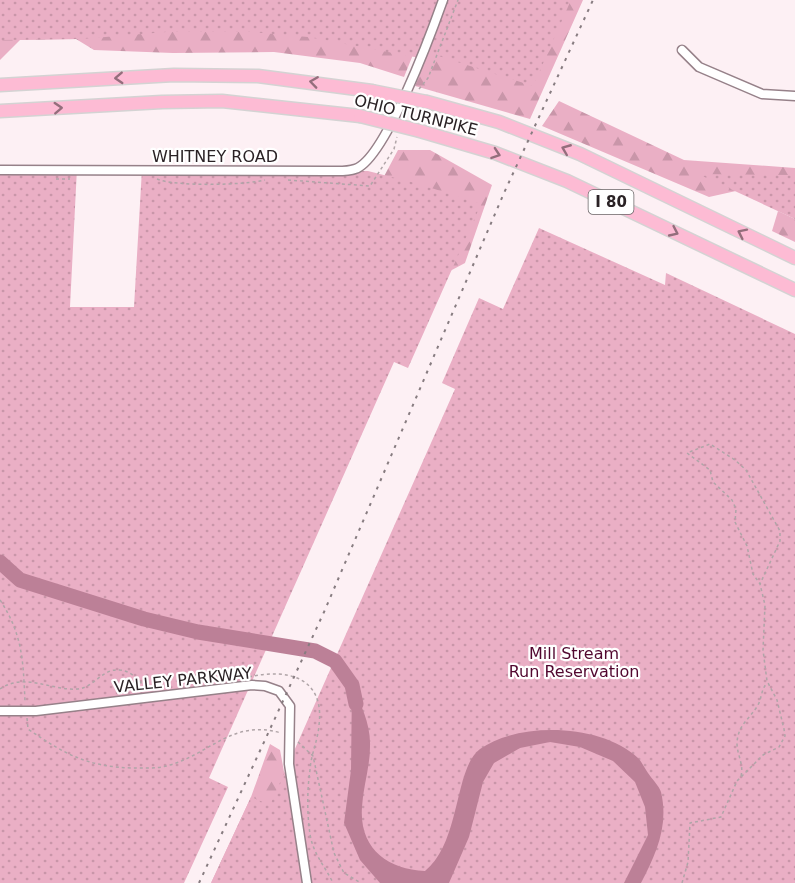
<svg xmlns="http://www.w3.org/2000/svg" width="795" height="883" font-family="'DejaVu Sans',sans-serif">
	<defs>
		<pattern id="forest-firs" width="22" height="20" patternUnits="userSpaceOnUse" patternTransform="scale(1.5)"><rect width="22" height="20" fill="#eaafc5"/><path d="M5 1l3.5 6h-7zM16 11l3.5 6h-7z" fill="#c996a9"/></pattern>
		<pattern id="park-dots" width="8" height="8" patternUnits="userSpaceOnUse" patternTransform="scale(1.5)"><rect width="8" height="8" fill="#eaafc5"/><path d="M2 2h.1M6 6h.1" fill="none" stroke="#c996a9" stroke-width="1.8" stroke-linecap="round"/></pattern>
	</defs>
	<rect width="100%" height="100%" fill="#fdf0f4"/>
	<!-- forest -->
	<path fill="url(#forest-firs)" d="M0,0H420L429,15L404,77L360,63L274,52L173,53L94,50L76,39L20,40L0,60Z
		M449,0H583L530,119L415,86Z
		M559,101L684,160L795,168V178L709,197L542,126Z
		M398,150H430L492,185L465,263L420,287L380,184Z
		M778,211L795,219V242L772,231Z
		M270,744L280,750L295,831L211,883L251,797Z"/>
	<!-- park -->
	<path fill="url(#park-dots)" d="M0,0H571L533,86L423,51L420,58L308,37L252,32H166L81,39L0,40Z
		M77,168L70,307H134L142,169L368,171L419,184L481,204L408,368L394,362L209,778L228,787L184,883H0V169Z
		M698,174L795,175V219Z
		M539,228L665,285L666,273L795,334V883H211L251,797L270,805L455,389L442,383L479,298L503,309Z"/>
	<!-- water -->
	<path fill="#bc8097" d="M352,685C361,705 371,724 370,747C370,767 363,787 362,807C359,848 387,869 425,871C461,842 454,768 480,749C520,721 602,724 638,758C642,762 645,769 648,773C652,779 659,786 661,792C669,826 656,854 641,883H624L648,835L645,807L635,782L613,761L580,747L550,742L520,748L494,763L483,782L469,837L449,883H380L360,860L344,823L351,770Z"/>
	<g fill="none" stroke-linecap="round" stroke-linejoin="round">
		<!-- river -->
		<path stroke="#bc8097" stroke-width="15" d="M0,562L20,580L144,619L198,632L315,651L335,661L352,685L356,704"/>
		<defs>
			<path id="minor" d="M682,50L699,67L762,94L795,96
				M0,170L328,171C336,171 347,172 355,169C385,160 432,31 443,0
				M0,711H36L252,685L265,686L279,691L290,706L289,764L307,883"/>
			<path id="highway" d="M0,85L174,75L258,76L372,91
				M427,102L499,122L580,154L795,258
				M0,111L162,102L222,101L360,116
				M420,131L495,153L567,181L795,290"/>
		</defs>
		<!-- minor casing -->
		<use href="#minor" stroke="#968189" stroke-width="11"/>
		<!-- highway casing -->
		<use href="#highway" stroke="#d4d3d3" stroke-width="15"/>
		<!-- path -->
		<path stroke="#b0a5a8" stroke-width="1.5" stroke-dasharray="3 3" stroke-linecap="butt" d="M419,89L428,78L458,0
			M56,179H70
			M157,179C176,187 245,185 265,180
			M288,180L370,186L394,149L397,137
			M0,600C23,635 23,661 25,701
			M249,677C287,668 325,677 319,725C318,740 311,754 310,770C307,790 307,814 310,834C313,854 325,866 333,883
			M0,689C24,672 52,691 78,689C95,687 102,668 120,670C132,671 139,681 146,688
			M27,718L28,729C64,754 88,767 133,768C145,768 158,769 170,765C211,753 233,719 281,733
			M298,742L313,756L334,853L344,873L361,883
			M741,776C744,764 737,755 737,743C738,724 750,719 758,705C762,697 761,690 767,683
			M682,883L688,862L690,823L721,817L737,781L763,755L779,747L785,736L784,729L777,700L767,681L763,650L765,605L760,584L753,574L747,546L735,522L736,509L732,500L713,482L710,470L687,453L710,444L735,460L746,470L780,531V541L760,584"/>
		<!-- minor -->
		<use href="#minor" stroke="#fff" stroke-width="8"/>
		<!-- highway -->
		<use href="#highway" stroke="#fdbbd4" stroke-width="12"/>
		<!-- rail -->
		<path stroke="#877c80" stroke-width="2" stroke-dasharray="3 6" stroke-linecap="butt" d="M199,883L324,612L504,193L593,0"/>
		<defs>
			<path id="highway-bridge" d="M372,91L427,102
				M360,116L420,131"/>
		</defs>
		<!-- highway-bridge casing -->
		<use href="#highway-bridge" stroke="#d4d3d3" stroke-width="15" stroke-linecap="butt"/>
		<!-- highway-bridge -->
		<use href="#highway-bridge" stroke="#fdbbd4" stroke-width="12"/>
	</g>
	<!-- one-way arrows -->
	<defs><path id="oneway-chevron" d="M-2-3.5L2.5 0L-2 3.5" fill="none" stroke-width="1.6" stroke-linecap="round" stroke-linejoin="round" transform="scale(1.5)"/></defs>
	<g stroke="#946e7c">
		<use href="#oneway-chevron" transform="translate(119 78) rotate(177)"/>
		<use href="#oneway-chevron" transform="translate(314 82) rotate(-172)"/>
		<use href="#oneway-chevron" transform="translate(58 108) rotate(-3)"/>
		<use href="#oneway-chevron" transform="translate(566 149) rotate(-158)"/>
		<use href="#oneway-chevron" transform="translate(496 154) rotate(19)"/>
		<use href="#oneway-chevron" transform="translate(674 232) rotate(25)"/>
		<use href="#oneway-chevron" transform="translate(742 233) rotate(-154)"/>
	</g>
	<g text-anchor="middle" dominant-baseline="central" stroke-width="4.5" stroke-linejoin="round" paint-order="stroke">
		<!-- shield labels -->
		<rect fill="#fff" stroke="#6a6466" stroke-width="1.5" x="588.5" y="190" width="45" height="24" rx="4.5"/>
		<g font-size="15" font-weight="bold" fill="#2a2225">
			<text x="611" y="202">I 80</text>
		</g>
		<!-- street labels -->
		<g font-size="16" fill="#2a2225" stroke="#fff">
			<text transform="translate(416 115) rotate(14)">OHIO TURNPIKE</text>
			<text x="215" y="156">WHITNEY ROAD</text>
			<text transform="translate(183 680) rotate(-6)">VALLEY PARKWAY</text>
		</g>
		<!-- park labels -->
		<g font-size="16" fill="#51072f" stroke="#fff">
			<text x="574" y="653">Mill Stream<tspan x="574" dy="18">Run Reservation</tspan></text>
		</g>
	</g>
</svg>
